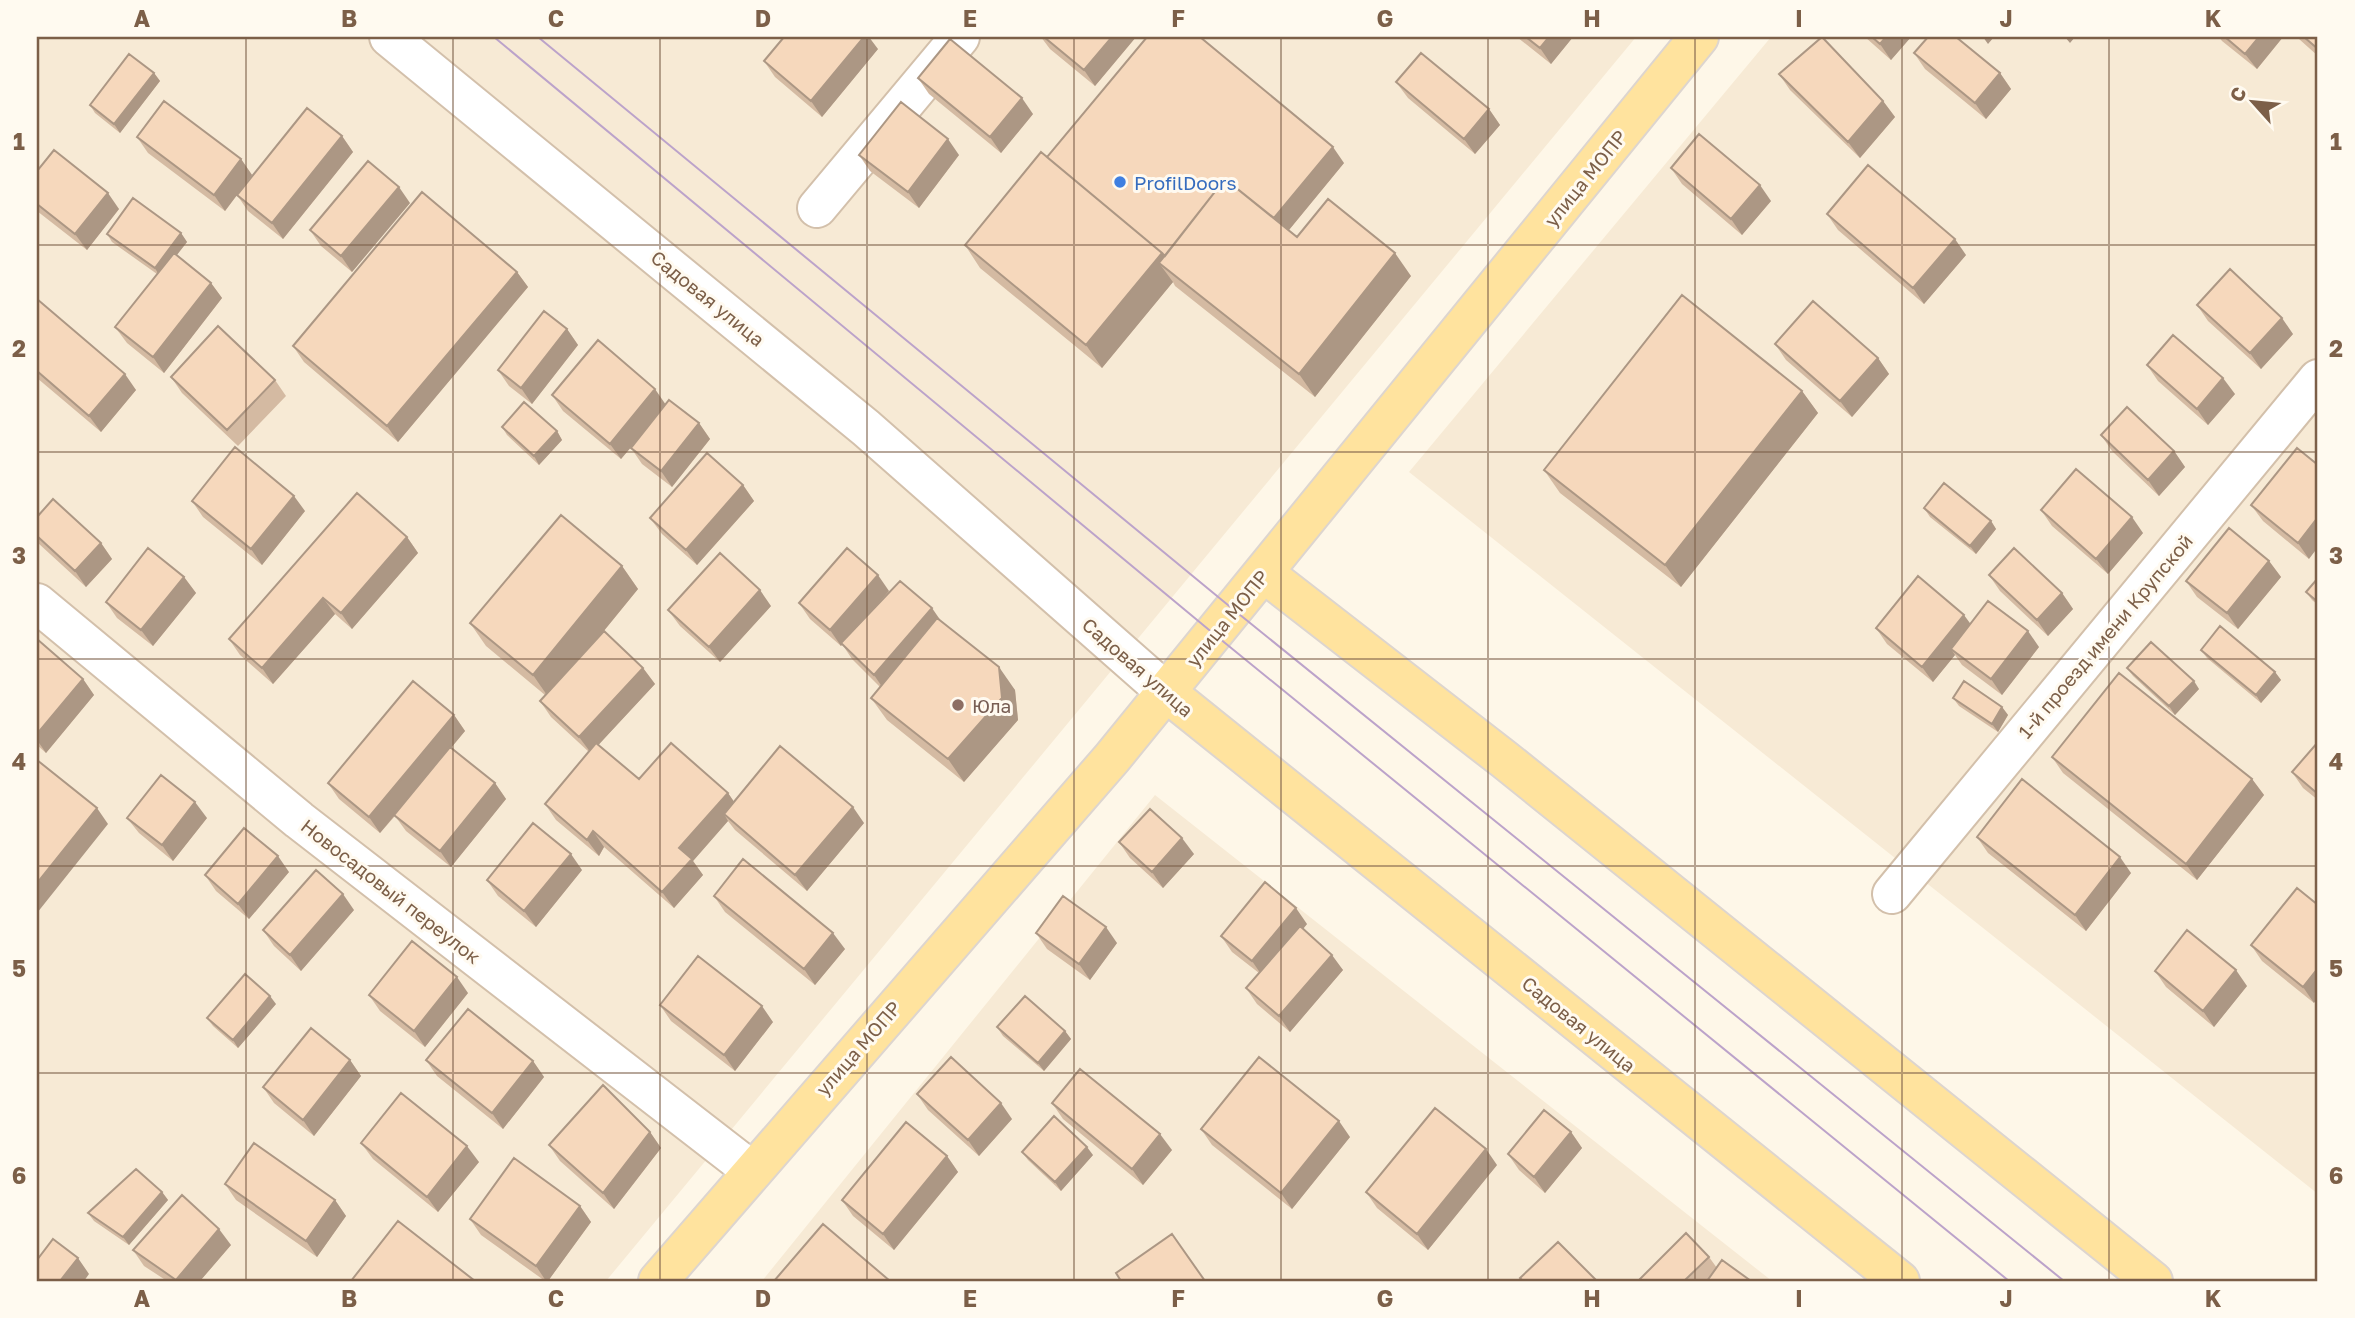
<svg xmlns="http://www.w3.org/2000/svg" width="2355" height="1318" font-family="'Golos Text',sans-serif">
	<rect width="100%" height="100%" fill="#fef7e8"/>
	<!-- residential -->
	<path fill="#f7ead5" d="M37,37H1636L606,1281H37Z
		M1771,37H2318V1194L1409,472Z
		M1155,795L1772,1281H762Z"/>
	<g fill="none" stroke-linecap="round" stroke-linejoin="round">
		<defs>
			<path id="minor" d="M389,37L866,428L1166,692
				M817,208L960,37
				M37,603L299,820L751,1170
				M1892,894L2318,379"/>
			<path id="major" d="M1264,573L1505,760L2153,1281
				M1166,692L1900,1281
				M658,1281L1112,758L1699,37"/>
		</defs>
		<!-- minor casing -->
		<use href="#minor" stroke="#d3c0ab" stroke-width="42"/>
		<!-- major casing -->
		<use href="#major" stroke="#ddd5cf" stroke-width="42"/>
		<!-- minor -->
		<use href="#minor" stroke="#fff" stroke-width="38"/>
		<!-- major -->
		<use href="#major" stroke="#ffe39e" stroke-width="38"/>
		<!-- tram -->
		<path stroke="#bca3ca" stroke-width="2" d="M494,37L1214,634L2009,1281
			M538,37L1234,610L2064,1281"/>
	</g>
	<!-- wall -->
	<path fill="#d4baa2" d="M1041,37H1136L1095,86L1050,49Z
		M1517,37H1573L1551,64Z
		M1865,37H1911L1891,60Z
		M2219,37H2283L2257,69L2222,41Z
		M2297,37H2318V56L2299,39Z
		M878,49L822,117L775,77L764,61Z
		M1914,53L2000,73L2011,89L1986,119L1925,69Z
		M154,73L160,81L120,133L95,113L90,105Z
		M1779,74L1883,101L1895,117L1860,158L1790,90Z
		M918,78L1033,114L1001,153L929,94Z
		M1396,82L1489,109L1500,125L1475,154L1408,98Z
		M342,136L353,152L283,239L248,211L237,195Z
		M137,137L241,159L252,175L225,211L148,153Z
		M859,155H959L919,208L870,171Z
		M1047,157L1344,163L1289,230L1297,237L1411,276L1315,397L1175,286L1173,282L1102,368L980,268L965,245Z
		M1671,168L1771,201L1742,235L1682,184Z
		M37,171L119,209L87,250L37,211Z
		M410,203L352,272L321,246L310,230Z
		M1827,214L1966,255L1924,304L1838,230Z
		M181,233L187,242L176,255L211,283L222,298L164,373L127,343L115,327L157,274L112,242L107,234Z
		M517,272L528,287L398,442L304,362L293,346Z
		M37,299L136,390L101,432L37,378Z
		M2197,305L2293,334L2261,369L2208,321Z
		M567,329L578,345L532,404L509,386L498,370Z
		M1775,344L1878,358L1889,374L1852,417L1786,360Z
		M2147,365L2235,394L2208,425L2158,381Z
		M171,377L275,380L286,396L238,446L182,393Z
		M1802,391L1818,413L1681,587L1560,493L1544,470Z
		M552,395L666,404L699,423L710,439L672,487L642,464L631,448L634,444L621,459L563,411Z
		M502,427L557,431L562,440L539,465L507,435Z
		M2101,435L2174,451L2185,467L2159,496L2112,451Z
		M2297,448L2309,559L2263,521L2251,505Z
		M743,485L754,501L697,565L662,534L650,518Z
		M192,501L305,511L262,565L203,517Z
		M1924,508L1991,521L1996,529L1976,554L1930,517Z
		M2041,510L2143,533L2108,574L2052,526Z
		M37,517L101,543L112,559L86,587L38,543L37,541Z
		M407,537L418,553L352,629L335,614L273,684L240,655L229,639Z
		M2269,561L2281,577L2238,629L2197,597L2186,581Z
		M622,566L638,589L599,637L643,668L655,684L598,745L639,779L728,793L734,802L864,823L807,891L735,830L728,821L693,861L703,875L674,908L604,847L599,856L556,820L545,804L589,752L551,717L540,701L545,695L486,646L470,623Z
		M1989,575L2062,593L2073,609L2048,636L2000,591Z
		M184,577L196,593L153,646L117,618L106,602Z
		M2318,578V605L2312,600L2306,592Z
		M889,591L875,607L942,622L1015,690L1018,720L964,782L887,720L871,698L880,687L852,659L842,644L841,646L810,619L799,603Z
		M771,606L720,662L680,626L668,610Z
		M1971,624L2039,647L2002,695L1962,665L1955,655L1933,682L1887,644L1876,628Z
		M37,639L83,679L94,695L46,753L37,745Z
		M2201,650L2275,672L2281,680L2261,703L2207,658Z
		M2127,668L2199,689L2175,715L2133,676Z
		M1953,698L2002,707L2008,715L1998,732L1959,706Z
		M454,715L465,731L451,748L495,783L506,799L451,867L406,831L395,816L380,833L339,799L328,783Z
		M2318,742V800L2303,788L2292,772Z
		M2052,757L2252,779L2264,795L2197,880L2063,773Z
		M127,818H207L173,861L139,833Z
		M1977,837L2131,873L2086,931L1988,853Z
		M1119,842L1194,854L1163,888L1130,858Z
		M582,870L536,927L498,896L487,880Z
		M289,872L249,919L216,891L205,875Z
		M2297,888L2314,1003L2262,961L2251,945Z
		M714,896L845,949L815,985L725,912Z
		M354,910L301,971L274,946L263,930Z
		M1307,924L1303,929L1343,970L1290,1032L1257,1004L1246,988L1259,973L1232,952L1221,936Z
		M1036,933L1117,943L1090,980L1047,949Z
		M2155,971L2247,986L2214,1027L2166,987Z
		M468,993L425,1047L380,1011L369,995Z
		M276,1004L238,1048L213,1026L207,1018Z
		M660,1005L773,1022L735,1071L671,1021Z
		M997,1027L1065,1031L1071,1039L1044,1071L1003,1036Z
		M350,1060L361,1076L314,1136L274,1103L263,1087Z
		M426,1060L533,1061L544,1077L503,1129L437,1076Z
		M917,1094L1012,1119L979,1156L928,1110Z
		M1052,1103L1172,1150L1143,1185L1063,1119Z
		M1201,1129L1350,1137L1292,1209L1212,1145Z
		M650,1132L661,1148L614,1209L560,1161L549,1145Z
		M1571,1132L1582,1148L1545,1193L1519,1170L1508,1154Z
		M361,1143L479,1162L438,1212L373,1159Z
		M1022,1152L1093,1155L1061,1191L1028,1160Z
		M947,1156L958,1172L894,1250L853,1216L842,1200Z
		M1497,1165L1428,1250L1377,1208L1366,1192Z
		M225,1184L335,1200L346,1216L317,1257L236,1200Z
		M162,1192L168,1200L129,1245L94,1221L88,1213Z
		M580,1206L591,1222L548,1281H545L481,1235L470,1219Z
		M231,1245L200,1281H167L144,1266L133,1250Z
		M1709,1257L1717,1268L1751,1281H1638Z"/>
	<!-- shaded-wall -->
	<path fill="#ac9784" d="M864,37H869L878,49L822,117L811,101Z
		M1112,37H1136L1095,86L1084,70Z
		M1549,37H1573L1551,64L1540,48Z
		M1886,37H1911L1891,60L1880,44Z
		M1983,37H1994L1988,44Z
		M2065,37H2075L2070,43Z
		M2259,37H2283L2257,69L2245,54Z
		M154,73L160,81L120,133L114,124Z
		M2000,73L2011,89L1986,119L1975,103Z
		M1022,98L1033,114L1001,153L990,137Z
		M1883,101L1895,117L1860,158L1848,142Z
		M1489,109L1500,125L1475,154L1464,139Z
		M342,136L353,152L283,239L272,223Z
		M948,139L959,155L919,208L908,192Z
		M1333,147L1344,163L1284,236L1273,220Z
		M241,159L252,175L225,211L214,195Z
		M1760,185L1771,201L1742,235L1731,219Z
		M399,187L410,203L352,272L341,256Z
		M108,193L119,209L87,250L75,234Z
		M181,233L187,242L160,277L155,268Z
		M1955,239L1966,255L1924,304L1913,288Z
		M1162,253L1167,260L1159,263L1173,282L1102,368L1086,345Z
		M1395,253L1411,276L1315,397L1299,374Z
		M517,272L528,287L398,442L387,426Z
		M211,283L222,298L164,373L153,357Z
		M2282,318L2293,334L2261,369L2250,353Z
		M567,329L578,345L532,404L521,388Z
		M1878,358L1889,374L1852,417L1840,401Z
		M125,374L136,390L101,432L89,416Z
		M2223,378L2235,394L2208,425L2197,409Z
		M655,389L666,405L621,459L610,444Z
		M1802,391L1818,413L1681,587L1665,565Z
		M699,423L710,439L672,487L661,471Z
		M557,431L562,440L539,465L534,456Z
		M2174,451L2185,467L2159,496L2148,480Z
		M743,485L754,501L697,565L686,550Z
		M294,496L305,511L262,565L251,549Z
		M2132,517L2143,533L2108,574L2096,559Z
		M2318,517V547L2309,559L2298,543Z
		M1991,521L1996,529L1976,554L1970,546Z
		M407,537L418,553L352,629L341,613Z
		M101,543L112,559L86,587L75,571Z
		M2269,561L2281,577L2238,629L2227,613Z
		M622,566L638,589L549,698L533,675Z
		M878,575L889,591L841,646L830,630Z
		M184,577L196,593L153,646L141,630Z
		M760,590L771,606L720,662L709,647Z
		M2062,593L2073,609L2048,636L2037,620Z
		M323,598L335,614L273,684L262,668Z
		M932,608L943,624L885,691L874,675Z
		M1964,615L1975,630L1951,649L1955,655L1933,682L1922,667Z
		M2028,631L2039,647L2002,695L1991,679Z
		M999,667L1015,690L1018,720L964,782L948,759Z
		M643,668L655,684L591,753L579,737Z
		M2275,672L2281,680L2261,703L2256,695Z
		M83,679L94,695L46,753L37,740V734Z
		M2194,681L2199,689L2175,715L2169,706Z
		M2002,707L2008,715L1998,732L1992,724Z
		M454,715L465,731L380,833L369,817Z
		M2252,779L2264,795L2197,880L2186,864Z
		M495,783L506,799L451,867L440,851Z
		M728,793L739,809L724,814L728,821L693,861L703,875L674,908L662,892L679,848Z
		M195,802L207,818L173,861L162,845Z
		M853,807L864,823L807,891L795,875Z
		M97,808L108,824L37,913V883Z
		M593,831L604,847L599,856L587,840Z
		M1182,838L1194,854L1163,888L1152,872Z
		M571,854L582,870L536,927L524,911Z
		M278,856L289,872L249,919L238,904Z
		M2120,857L2131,873L2086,931L2075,915Z
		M343,894L354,910L301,971L290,955Z
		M1296,908L1307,924L1263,977L1252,961Z
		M1106,927L1117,943L1090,980L1079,964Z
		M833,933L845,949L815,985L804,969Z
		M1332,955L1343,970L1290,1032L1279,1016Z
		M2318,968V998L2314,1003L2303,987Z
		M2236,970L2247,986L2214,1027L2203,1011Z
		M457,977L468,993L425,1047L414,1031Z
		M270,996L276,1004L238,1048L233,1040Z
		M762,1006L773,1022L735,1071L724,1055Z
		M1065,1031L1071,1039L1044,1071L1038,1063Z
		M350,1060L361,1076L314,1136L303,1120Z
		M533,1061L544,1077L503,1129L492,1113Z
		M1001,1103L1012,1119L979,1156L968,1140Z
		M1339,1121L1350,1137L1292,1209L1281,1193Z
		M650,1132L661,1148L614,1209L603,1193Z
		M1571,1132L1582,1148L1545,1193L1534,1177Z
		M1160,1134L1172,1150L1143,1185L1132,1169Z
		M467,1146L479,1162L438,1212L427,1197Z
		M1087,1147L1093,1155L1061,1191L1055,1182Z
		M1486,1149L1497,1165L1428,1250L1417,1234Z
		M947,1156L958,1172L894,1250L883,1234Z
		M162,1192L168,1200L129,1245L123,1237Z
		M335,1200L346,1216L317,1257L306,1241Z
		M580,1206L591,1222L548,1281H546L536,1266Z
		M219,1229L231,1245L200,1281H177L176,1280Z
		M78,1258L89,1274L84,1281H60Z"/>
	<!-- building -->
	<path fill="#f6d8bc" stroke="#ac9784" stroke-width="2" d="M784,37H864L811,101L764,61Z
		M1044,37H1112L1084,70Z
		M1147,37H1200L1333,147L1274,218L1225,179L1165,256L1162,253L1047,157Z
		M1526,37H1549L1540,48Z
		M1822,37L1883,101L1848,142L1779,74Z
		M1872,37H1886L1880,44Z
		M1928,37H1956L2000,73L1975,103L1914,53Z
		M2225,37H2259L2245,54Z
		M2304,37H2318V49Z
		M950,39L1022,98L990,137L918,78Z
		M1421,53L1489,109L1464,139L1396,82Z
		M129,54L154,73L114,124L90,105Z
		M164,101L241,159L214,195L137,137Z
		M901,102L948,139L908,192L859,155Z
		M307,108L342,136L272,223L237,195Z
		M1699,134L1760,185L1731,219L1671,168Z
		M54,150L108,193L75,234L37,204V171Z
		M1041,152L1162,253L1086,345L965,245Z
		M368,161L399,187L341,256L310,230Z
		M1868,165L1955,239L1913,288L1827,214Z
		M1225,179L1297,237L1328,199L1395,253L1299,374L1159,263Z
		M422,192L517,272L387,426L293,346Z
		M133,198L181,233L155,268L107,234Z
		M174,253L211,283L153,357L115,327Z
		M2230,269L2282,318L2250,353L2197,305Z
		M1682,295L1802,391L1665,565L1544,470Z
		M37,299L125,374L89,416L37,371Z
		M1813,301L1878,358L1840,401L1775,344Z
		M544,311L567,329L521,388L498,370Z
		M218,326L275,380L227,430L171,377Z
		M2173,335L2223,378L2197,409L2147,365Z
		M598,340L655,389L610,444L552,395Z
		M669,400L699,423L661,471L631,448Z
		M524,402L557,431L534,456L502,427Z
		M2127,407L2174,451L2148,480L2101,435Z
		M235,447L294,496L251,549L192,501Z
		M2297,448L2318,465V517L2298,543L2251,505Z
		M707,453L743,485L686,550L650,518Z
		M2076,469L2132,517L2096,559L2041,510Z
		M1944,483L1991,521L1970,546L1924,508Z
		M357,493L407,537L341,613L323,598L262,668L229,639Z
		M53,499L101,543L75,571L37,536V517Z
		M561,515L622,566L533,675L470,623Z
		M2229,528L2269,561L2227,613L2186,581Z
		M148,548L184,577L141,630L106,602Z
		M847,548L878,575L830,630L799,603Z
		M2014,548L2062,593L2037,620L1989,575Z
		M720,553L760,590L709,647L668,610Z
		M1918,576L1964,615L1922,667L1876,628Z
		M2318,578V602L2306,592Z
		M900,581L932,608L874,675L841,643Z
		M1988,601L2028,631L1991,679L1951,649Z
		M937,618L999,667L1002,698L948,759L871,698Z
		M2220,626L2275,672L2256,695L2201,650Z
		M604,631L643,668L579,737L540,701Z
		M37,639L83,679L37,734Z
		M2151,642L2194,681L2169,706L2127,668Z
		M2119,673L2252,779L2186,864L2052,757Z
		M413,681L454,715L369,817L328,783Z
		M1964,681L2002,707L1992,724L1953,698Z
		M2318,742V794L2292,772Z
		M596,743L639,779L671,743L728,793L679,848L692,859L662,892L593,831L587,840L545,804Z
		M780,746L853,807L795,875L724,814Z
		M450,747L495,783L440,851L394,815Z
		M37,760L97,808L37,883Z
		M161,775L195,802L162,845L127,818Z
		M2022,779L2120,857L2075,915L1977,837Z
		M1150,809L1182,838L1152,872L1119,842Z
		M533,823L571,854L524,911L487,880Z
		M244,828L278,856L238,904L205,875Z
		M743,859L833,933L804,969L714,896Z
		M316,870L343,894L290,955L263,930Z
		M1265,882L1296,908L1252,961L1221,936Z
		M2297,888L2318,905V968L2303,987L2251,945Z
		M1063,896L1106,927L1079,964L1036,933Z
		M1300,926L1332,955L1279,1016L1246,988Z
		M2187,930L2236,970L2203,1011L2155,971Z
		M412,941L457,977L414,1031L369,995Z
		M698,956L762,1006L724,1055L660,1005Z
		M245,974L270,996L233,1040L207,1018Z
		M1025,996L1065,1031L1038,1063L997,1027Z
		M468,1009L533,1061L492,1113L426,1060Z
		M311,1028L350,1060L303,1120L263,1087Z
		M951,1057L1001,1103L968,1140L917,1094Z
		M1259,1057L1339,1121L1281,1193L1201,1129Z
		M1080,1069L1160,1134L1132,1169L1052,1103Z
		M603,1085L650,1132L603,1193L549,1145Z
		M401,1093L467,1146L427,1197L361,1143Z
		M1435,1108L1486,1149L1417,1234L1366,1192Z
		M1544,1110L1571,1132L1534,1177L1508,1154Z
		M1054,1116L1087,1147L1055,1182L1022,1152Z
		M906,1122L947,1156L883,1234L842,1200Z
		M254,1143L335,1200L306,1241L225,1184Z
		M514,1158L580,1206L536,1266L470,1219Z
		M136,1169L162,1192L123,1237L88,1213Z
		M182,1195L219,1229L176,1280L133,1250Z
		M398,1221L475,1281H351Z
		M823,1224L890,1281H774Z
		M1686,1233L1709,1257L1684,1281H1638Z
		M1172,1234L1205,1281H1121L1116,1273Z
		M53,1239L78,1258L60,1281H37V1260Z
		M1558,1242L1597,1281H1523L1520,1278Z
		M1722,1260L1751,1281H1707Z"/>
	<!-- grid -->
	<path fill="none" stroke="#7c5f48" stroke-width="2" stroke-opacity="0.55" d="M246,37V1281M453,37V1281M660,37V1281M867,37V1281M1074,37V1281M1281,37V1281M1488,37V1281M1695,37V1281M1902,37V1281M2109,37V1281M37,245H2318M37,452H2318M37,659H2318M37,866H2318M37,1073H2318"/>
	<!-- markers -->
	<circle fill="#3f7fe0" stroke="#fffaf0" stroke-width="2.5" cx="1120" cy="182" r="7"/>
	<circle fill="#8d6e63" stroke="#fffaf0" stroke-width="2.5" cx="958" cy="705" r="7"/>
	<g text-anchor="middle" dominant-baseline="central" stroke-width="6" stroke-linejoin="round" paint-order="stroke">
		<!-- street labels -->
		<g font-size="19" fill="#7c5f48" stroke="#fffaf0">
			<text transform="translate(1585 178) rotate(-51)">улица МОПР</text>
			<text transform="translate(708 298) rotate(39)">Садовая улица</text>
			<text transform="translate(1227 618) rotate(-51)">улица МОПР</text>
			<text transform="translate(2105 636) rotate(-50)">1-й проезд имени Крупской</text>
			<text transform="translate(1138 667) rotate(41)">Садовая улица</text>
			<text transform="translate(391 891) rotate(38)">Новосадовый переулок</text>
			<text transform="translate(1579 1024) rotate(39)">Садовая улица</text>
			<text transform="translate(858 1048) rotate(-49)">улица МОПР</text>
		</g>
		<!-- shop labels -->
		<g font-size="19" fill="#366cbe" stroke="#fffaf0" text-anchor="start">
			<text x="1134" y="182">ProfilDoors</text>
		</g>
		<!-- education labels -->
		<g font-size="19" fill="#785e54" stroke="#fffaf0" text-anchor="start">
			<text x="972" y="705">Юла</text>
		</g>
	</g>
	<!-- border -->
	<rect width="2355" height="1318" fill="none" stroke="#fffaf0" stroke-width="77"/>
	<!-- north arrow -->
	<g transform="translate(2253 102) rotate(297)" stroke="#fffaf0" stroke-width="5" paint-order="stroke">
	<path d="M0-5L12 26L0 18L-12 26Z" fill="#7c5f48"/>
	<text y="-10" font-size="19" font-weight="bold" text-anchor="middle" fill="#7c5f48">С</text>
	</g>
	<rect x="38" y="38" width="2278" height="1242" fill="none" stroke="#7c5f48" stroke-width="2.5"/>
	<g font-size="23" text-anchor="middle" font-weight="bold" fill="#7c5f48">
		<text x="142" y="27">A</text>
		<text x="349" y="27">B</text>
		<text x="556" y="27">C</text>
		<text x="763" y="27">D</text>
		<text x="970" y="27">E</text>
		<text x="1178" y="27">F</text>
		<text x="1385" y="27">G</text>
		<text x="1592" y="27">H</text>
		<text x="1799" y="27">I</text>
		<text x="2006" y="27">J</text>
		<text x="2213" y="27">K</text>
		<text x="19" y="150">1</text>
		<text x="2336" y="150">1</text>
		<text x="19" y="357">2</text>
		<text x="2336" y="357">2</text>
		<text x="19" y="564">3</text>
		<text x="2336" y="564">3</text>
		<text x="19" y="770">4</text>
		<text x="2336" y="770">4</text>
		<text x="19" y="977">5</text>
		<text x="2336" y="977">5</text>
		<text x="19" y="1184">6</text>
		<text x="2336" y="1184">6</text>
		<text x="142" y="1307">A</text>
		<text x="349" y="1307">B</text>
		<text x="556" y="1307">C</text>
		<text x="763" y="1307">D</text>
		<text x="970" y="1307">E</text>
		<text x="1178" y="1307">F</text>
		<text x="1385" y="1307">G</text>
		<text x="1592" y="1307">H</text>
		<text x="1799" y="1307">I</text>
		<text x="2006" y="1307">J</text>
		<text x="2213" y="1307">K</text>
	</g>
</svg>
